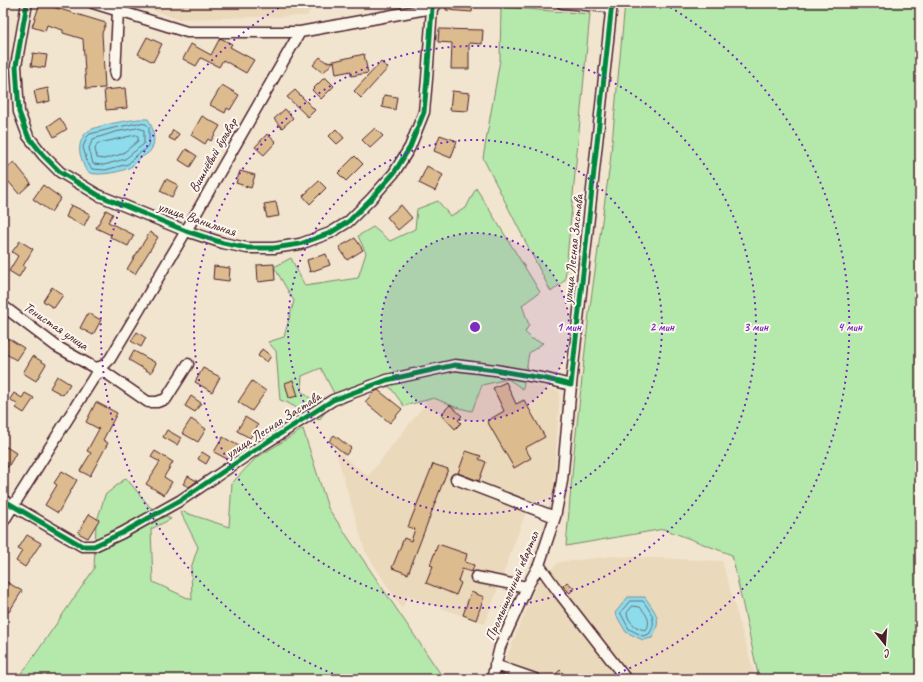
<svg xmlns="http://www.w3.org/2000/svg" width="923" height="682" font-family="Caveat,sans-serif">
	<rect width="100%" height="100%" fill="#f2e5d0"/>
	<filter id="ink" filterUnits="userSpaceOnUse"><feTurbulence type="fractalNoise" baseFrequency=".025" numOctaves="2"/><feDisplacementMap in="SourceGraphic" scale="8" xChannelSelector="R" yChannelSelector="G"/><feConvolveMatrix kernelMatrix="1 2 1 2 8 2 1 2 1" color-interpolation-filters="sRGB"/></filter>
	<g filter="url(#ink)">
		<!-- built -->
		<path fill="#ebd9bc" d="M131,3H316L307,16L178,19Z
			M449,374L489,375L560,391L553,500L529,502L527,499L521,509L526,512L485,624L408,596L402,609L365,551L335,449L368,476Z
			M613,556L722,561L756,679H498L518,629L538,582L559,562Z"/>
		<!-- green -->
		<path fill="#b4e9ab" stroke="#7f846b" d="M625,3H920V679H759L732,555L664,529L566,546L574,452L589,314L610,164Z
			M501,7L590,14L565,280L551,292L483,158L500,60Z
			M476,188L540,292L522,305L529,325L525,332L532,339L543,343L529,353L523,389L508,379L482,385L472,411L455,407L434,398L404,406L390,387L376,386L340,405L321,368L302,376L301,391L326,411L319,420L286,402L280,400L276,351L268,342L284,337L294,301L274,267L291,258L305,286L358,278L366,253L358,236L373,227L390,241L415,229L417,209L438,201L450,216L466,208Z
			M303,429L328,508L444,679H16L28,665L94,569L96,524L105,495L126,478L150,507L171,519L151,529L153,582L192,600L191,568L198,547L180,511L229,527L232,483L256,458Z"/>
		<!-- water -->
		<path fill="#8ddceb" stroke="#72909e" d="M138,119H148C153,126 156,140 152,148C150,153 145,155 140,158C137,160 135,164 132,166C124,172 99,176 90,173C84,170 83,163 81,157C78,149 80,138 87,132C96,125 126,121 138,119Z
			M628,597H645C656,614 663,618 652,638L643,640L626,632L615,613Z"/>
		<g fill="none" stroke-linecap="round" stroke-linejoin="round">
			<!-- shore -->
			<path stroke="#656b78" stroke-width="1" d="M138,123L146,124L149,127V143L146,149L137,155L128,164L105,170L92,169L87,162L83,147L87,137L90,134L114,128Z
				M138,128L144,130V144L125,159L104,165L93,164L89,148L93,139L115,132Z
				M136,135L138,136V141L122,154L104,159L97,158L95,149L97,144Z
				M630,601H643C651,612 658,622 649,634L643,636L629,629L621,614V612Z
				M633,606L640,607C646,614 652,621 646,630C636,629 628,622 627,613Z"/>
		</g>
		<!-- building -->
		<path fill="#dcbc8f" stroke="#4a1f2b" d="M40,3L106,23L102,33L105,88L86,89L83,39L63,33V30L47,25L45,31L32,27Z
			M446,3H473L472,12L446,10Z
			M439,29L483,30L482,44L469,43V69H451L452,43L438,42Z
			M147,37L162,44L153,62L138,54Z
			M220,38L232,44L230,47L254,60L246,73L223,60L219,67L201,58L196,66L183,59L191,44L211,55Z
			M33,53L47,55L45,68L31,66Z
			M364,54L368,73L351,76V71L336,74L334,61Z
			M320,57L326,62L334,61L323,73L313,65Z
			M381,62L388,68L361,98L354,91Z
			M325,77L334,86L321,99L312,90Z
			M222,85L239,95L230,110L227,108L225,113L210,105Z
			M48,88L50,101L37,104L34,91Z
			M125,88L127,108L106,110L104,90Z
			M295,90L315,110L308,117L287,97Z
			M452,91L470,93L468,111L450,110Z
			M384,95L397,97L395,110L382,107Z
			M285,109L293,118L282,128L274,119Z
			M202,116L220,126L211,141L208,139L205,144L191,135Z
			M60,118L67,129L54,137L48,126Z
			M375,128L383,136L370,148L362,140Z
			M336,129L344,138L337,144L329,136Z
			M173,130L179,134L175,141L169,138Z
			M267,134L276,142L264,155L255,147Z
			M440,135L457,141L451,158L434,151Z
			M186,149L197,156L190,167L179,160Z
			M355,156L363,164L346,181L338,173Z
			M14,162L31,183L19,194L3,175V171Z
			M427,166L443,175L435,191L419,183Z
			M240,171L255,175L251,188L236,183Z
			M166,179L178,185L172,197L160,191Z
			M319,181L326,188L310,204L303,196Z
			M43,185L61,198L51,212L33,199Z
			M276,202L279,216L267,218L264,204Z
			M71,205L90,214L84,226L66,217Z
			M401,205L412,218L398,230L387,217Z
			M106,210L113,214L108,222L134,235L128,246L110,237L111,235L96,228Z
			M150,232L158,237L135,274L127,269Z
			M355,238L363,250L347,260L339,247Z
			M20,241L33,249L23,266L25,267L19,277L9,271L18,256L12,252Z
			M326,254L330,265L310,272L307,260Z
			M274,264L275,280L258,282L257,265Z
			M214,266L230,268L229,281L213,279Z
			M52,287L63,295L54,308L43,301Z
			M88,313L101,320L93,335L80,328Z
			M137,332L146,338L141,347L131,341Z
			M8,338L24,348L16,360L3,352V346Z
			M262,349L271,356L267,362L258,356Z
			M134,351L156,363L151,373L129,360Z
			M33,356L46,364L36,381L23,373Z
			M203,368L220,377L212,392L195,382Z
			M57,376L70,384L63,395L50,388Z
			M293,380L298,396L289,398L285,383Z
			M252,381L266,391L252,411L238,402Z
			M506,382L516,404L524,400L545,437L525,448L531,458L514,468L487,421L504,411L493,388Z
			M378,390L402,409L390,423L365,402L374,392Z
			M14,393L22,398L25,393L34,398L24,413L16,408L18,405L10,399Z
			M191,396L201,403L195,412L185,406Z
			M96,402L117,413L103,440L108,443L90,476L80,471L91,453L87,451L99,429L86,422Z
			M450,405L462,416L458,420L461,423L455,429L441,414Z
			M245,417L258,425L250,438L237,431Z
			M191,419L206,429L198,442L182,433Z
			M167,430L181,438L177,445L163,437Z
			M334,435L351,448L346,455L329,441Z
			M223,437L244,449L233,457L231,456L229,460L214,452Z
			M3,445L16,453L8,467L3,464Z
			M155,451L173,462L164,477L172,482L164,495L146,484L160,462L151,457Z
			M466,451L481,456L479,459L486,462L479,481L458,473Z
			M202,452L210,457L206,464L198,459Z
			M433,464L448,469L408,574L392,568L404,538L411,541L415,529L408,527Z
			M62,471L77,480L58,513L45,505L57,485L54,483Z
			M188,476L197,481L189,487L183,484Z
			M89,514L99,520L88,538L78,533Z
			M27,535L41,543L25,567L16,561L22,551L18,549Z
			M438,544L467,554L465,562L474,565L472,572L462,569L458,581L461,583L456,595L426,583L433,566L430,565Z
			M7,582L22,591L9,612L3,608V588Z
			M567,582L574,588L570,593L563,586Z
			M471,592L484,597L476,620L463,615Z
			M560,670L569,679H551Z"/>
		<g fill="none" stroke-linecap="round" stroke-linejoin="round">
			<defs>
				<path id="minor" d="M27,3L16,66L19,112L28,136L43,155L60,172L98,195L186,231L223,243L247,248H274L300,244L330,233L348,222L371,199L394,173L410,147L424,112L427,79L432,8
					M93,3L187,32H300L432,8L437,3
					M562,3L611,7
					M115,75L118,11
					M3,306L56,346L95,368L103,366L110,359L186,231L300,32
					M456,479L555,517
					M3,500L82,546H94L122,533L181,500L258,448L333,400L387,380L455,365L495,370L547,379L571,385L612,3
					M3,522L94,377L100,372L106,373L148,402H157L166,399L188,364
					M539,565L560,594L626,679
					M476,577L527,587
					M495,665L535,679
					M492,679L500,647L527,587L539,565L555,517L562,481L571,385"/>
			</defs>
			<!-- minor casing -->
			<use href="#minor" stroke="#4a1f2b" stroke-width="13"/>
			<!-- minor -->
			<use href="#minor" stroke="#fbf7ec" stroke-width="10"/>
			<defs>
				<path id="cycleway" d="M27,3L16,66L19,112L28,136L43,155L60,172L98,195L186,231L223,243L247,248H274L300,244L330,233L348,222L371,199L394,173L410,147L424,112L427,79L432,8
					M3,500L82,546H94L122,533L181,500L258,448L333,400L387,380L455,365L495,370L547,379L571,385L612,3"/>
			</defs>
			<!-- cycleway casing -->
			<use href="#cycleway" stroke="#fbf7ec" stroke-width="8"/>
			<!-- cycleway -->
			<use href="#cycleway" stroke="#00873e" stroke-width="5"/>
		</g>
	</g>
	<!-- distance rings -->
	<circle cx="475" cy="327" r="94" fill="#7b2cbf" fill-opacity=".12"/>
	<g fill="none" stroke="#7b2cbf" stroke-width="2" stroke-dasharray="2 4">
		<circle cx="475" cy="327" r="94"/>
		<circle cx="475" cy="327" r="187"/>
		<circle cx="475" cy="327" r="281"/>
		<path d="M344 678A375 375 0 0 1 285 4M665 4A375 375 0 0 1 606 678"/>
	</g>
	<g text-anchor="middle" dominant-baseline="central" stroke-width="4" stroke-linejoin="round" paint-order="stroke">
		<!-- street labels -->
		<g font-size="14" fill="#4a1f2b" stroke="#fbf7ec">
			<text transform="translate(213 155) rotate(-60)">Вишнёвый бульвар</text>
			<text transform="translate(197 219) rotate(19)">улица Ванильная</text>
			<text transform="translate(573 249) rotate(-84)">улица Лесная Застава</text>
			<text transform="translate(56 326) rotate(34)">Тенистая улица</text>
			<text transform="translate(273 425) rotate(-33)">улица Лесная Застава</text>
			<text transform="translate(512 586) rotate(-67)">Промышленный квартал</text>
		</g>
	</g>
	<circle cx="475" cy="327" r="6" fill="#7b2cbf" stroke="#fbf7ec" stroke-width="2"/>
	<g font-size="12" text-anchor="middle" font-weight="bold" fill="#7b2cbf" stroke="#fbf7ec" stroke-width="4" stroke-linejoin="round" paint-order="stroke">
		<text x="569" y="331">1 мин</text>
		<text x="662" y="331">2 мин</text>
		<text x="756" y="331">3 мин</text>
		<text x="850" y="331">4 мин</text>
	</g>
	<!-- margin -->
	<rect width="923" height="682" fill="none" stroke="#fbf7ec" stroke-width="16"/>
	<rect x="8" y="8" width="907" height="666" fill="none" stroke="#4a1f2b" stroke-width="1.5" filter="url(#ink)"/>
	<!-- north arrow -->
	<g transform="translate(885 644) rotate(163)" stroke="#fbf7ec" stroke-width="3" paint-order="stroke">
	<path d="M0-3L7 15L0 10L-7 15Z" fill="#4a1f2b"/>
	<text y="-6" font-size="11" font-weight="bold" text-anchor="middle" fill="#4a1f2b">С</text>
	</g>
</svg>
